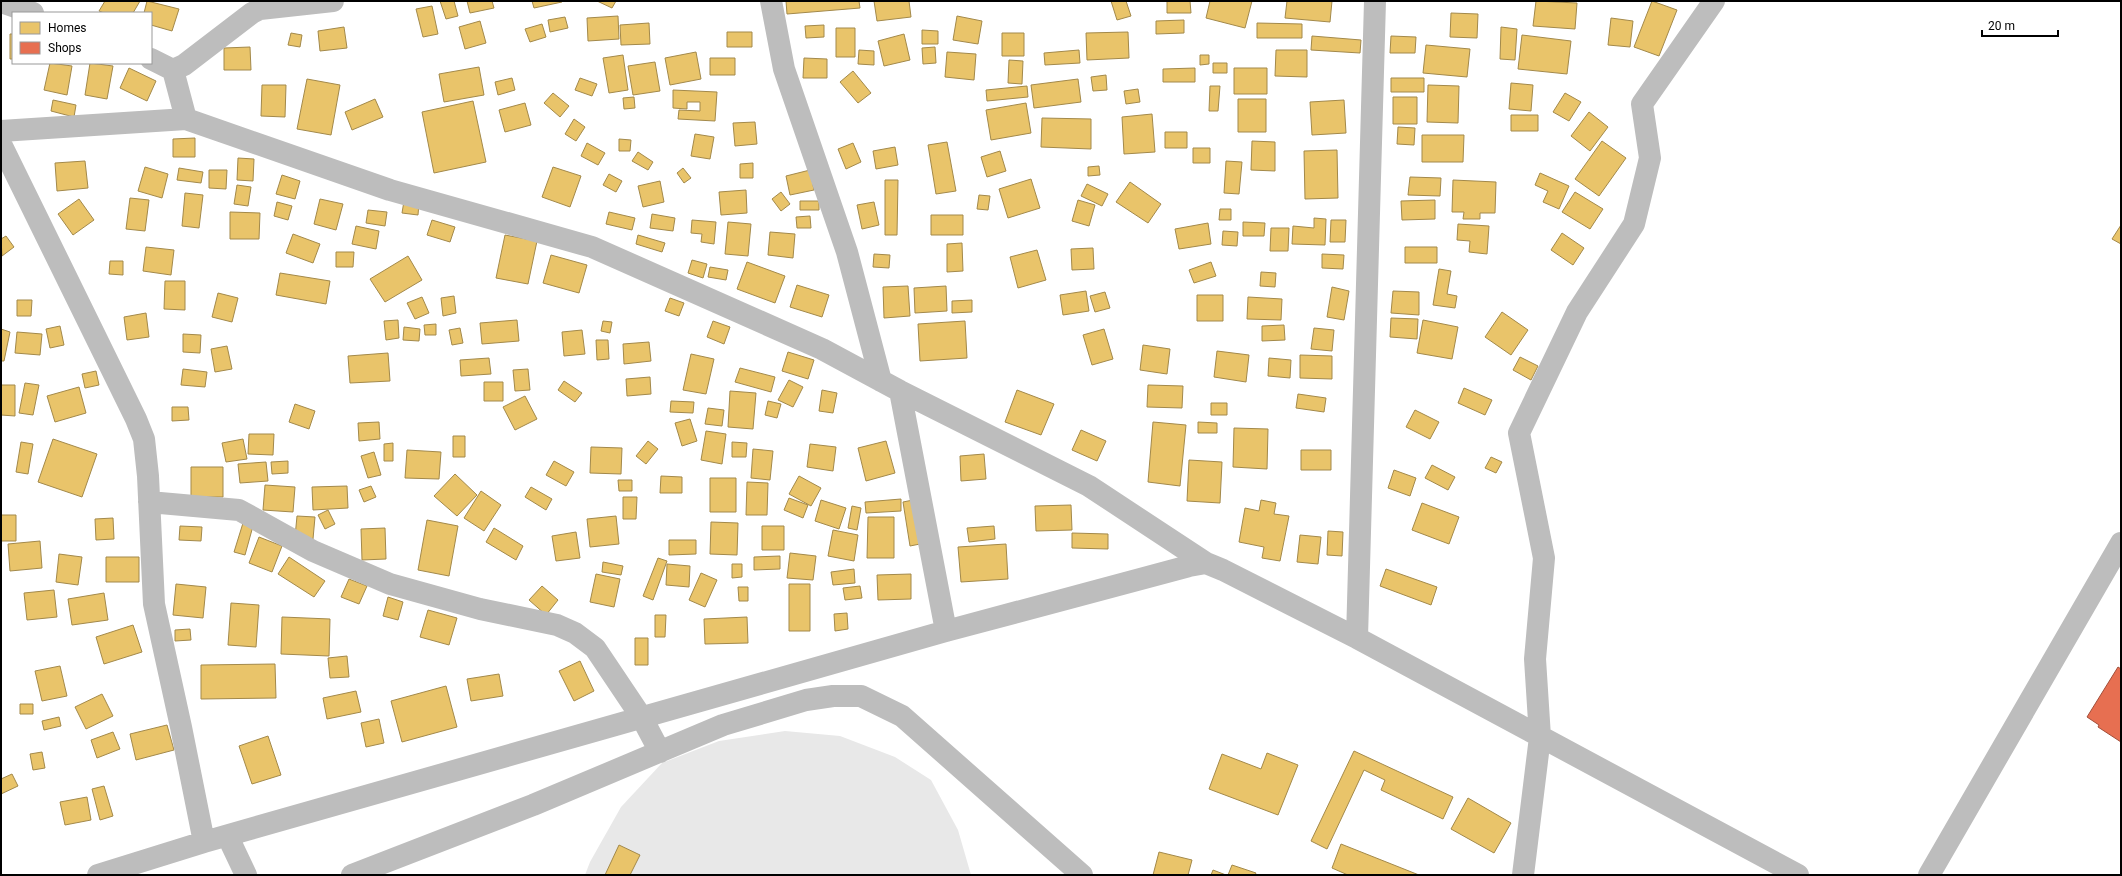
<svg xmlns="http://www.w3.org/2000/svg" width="2122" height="876" font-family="Roboto,sans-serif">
	<rect width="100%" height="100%" fill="#fff"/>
	<!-- green -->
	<path fill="#e8e8e8" d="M785,731L840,736L895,757L931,780L958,830L971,875H585L590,862L621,807L662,763L719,741Z"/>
	<!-- homes -->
	<path fill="#e9c46a" stroke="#a3894a" d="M105,1H140L133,13H104L99,11Z
		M147,1L179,9L172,31L151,25V13H144Z
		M440,1H454L458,16L446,19Z
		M467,1H492L494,8L470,13Z
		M532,1H562V2L534,8Z
		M597,1H616L612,8Z
		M786,1H859L860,8L787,14Z
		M874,1H909L911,17L877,21Z
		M1111,1H1126L1131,16L1117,20Z
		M1167,1H1190L1191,13H1167Z
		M1210,1H1252L1245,28L1206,18Z
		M1287,1H1332L1330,22L1285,18Z
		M1536,1L1577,3L1575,29L1533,26Z
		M1652,1L1677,10L1659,56L1634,47Z
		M432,6L438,34L423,37L416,9Z
		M1451,13L1478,14L1477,38L1450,37Z
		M618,16L619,39L588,41L587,18Z
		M957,16L982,21L978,44L953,40Z
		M565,17L568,28L550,32L548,20Z
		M1611,18L1633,21L1630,47L1608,45Z
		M1184,20V33L1156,34V21Z
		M480,21L486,43L465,49L459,27Z
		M649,23L650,44L621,45L620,25Z
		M1257,23L1302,24V38H1257Z
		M542,24L546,37L530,42L525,29Z
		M824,25V37L806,38L805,26Z
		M344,27L347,48L320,51L318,31Z
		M1501,27L1517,29L1515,60L1500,59Z
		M836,28H855V57H836Z
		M922,30L938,31V44H922Z
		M727,32H752V47H727Z
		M1128,32L1129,58L1087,60L1086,33Z
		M291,33L302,35L300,47L288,45Z
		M1002,33H1024V56H1002Z
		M10,34H13V59H10Z
		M904,34L910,60L884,66L878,41Z
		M1522,35L1571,41L1567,74L1518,69Z
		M1312,36L1361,40L1360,53L1311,50Z
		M1391,36L1416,37L1415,53H1390Z
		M1426,45L1470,49L1467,77L1423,73Z
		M250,47L251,70H224V48Z
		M935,47L936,63L923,64L922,48Z
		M859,50L874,51V65L858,64Z
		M1079,50L1080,63L1045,65L1044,53Z
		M1276,50H1307V77L1275,76Z
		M696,52L701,79L670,85L665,58Z
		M947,52L976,54L974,80L945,77Z
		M623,55L628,90L609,93L603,58Z
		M1200,55H1209V64L1200,65Z
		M710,58H735V75H710Z
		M804,58L827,59V78H803Z
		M1009,60L1023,61L1022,84L1008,83Z
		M655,62L660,91L633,95L628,66Z
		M50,63L72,66L67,95L44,90Z
		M90,63L113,66L107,99L85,95Z
		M1213,63H1227V73H1213Z
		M479,67L484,95L444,102L439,74Z
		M129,68L156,81L147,101L120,88Z
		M1195,68V82H1163V69Z
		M1234,68H1267V94H1234Z
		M853,71L871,93L858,103L840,82Z
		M1106,75L1107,90L1093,91L1091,77Z
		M512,78L515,90L498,95L495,82Z
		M580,78L597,84L592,96L575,90Z
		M1391,78H1424V92H1391Z
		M307,79L340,85L331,135L297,129Z
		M1078,79L1081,102L1034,108L1031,85Z
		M1511,83L1533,85L1531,111L1509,109Z
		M262,85H286L285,117L261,116Z
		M1428,85L1459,86L1458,123L1427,122Z
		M1027,86L1028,97L987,101L986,90Z
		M1210,86H1220L1218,111H1209Z
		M1138,89L1140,102L1126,104L1124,91Z
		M673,90L717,92L715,121L678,119L679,110L700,111V102H687V109L673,108Z
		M553,93L569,106L560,117L544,103Z
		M1565,93L1581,102L1569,121L1553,112Z
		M634,97L635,108L624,109L623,98Z
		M1393,97H1417V124H1393Z
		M375,99L383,117L352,130L345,112Z
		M1238,99H1266V132H1238Z
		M53,100L76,105L74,117L51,111Z
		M1344,100L1346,133L1312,135L1310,102Z
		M473,101L486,162L434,173L422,112Z
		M525,103L531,125L505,132L499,110Z
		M1026,103L1031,133L991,140L986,110Z
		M1589,112L1608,127L1590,151L1571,136Z
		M1152,114L1155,152L1124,154L1122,117Z
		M1511,115H1538V131H1511Z
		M1042,118L1091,119V149L1041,147Z
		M574,119L585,127L576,141L565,134Z
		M755,122L757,144L735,146L733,123Z
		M1398,127L1415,128L1414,145L1397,144Z
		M1165,132H1187V148H1165Z
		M695,134L714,137L710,159L691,156Z
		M1422,135H1464L1463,162H1422Z
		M195,138V157H173V139Z
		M619,139L631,140L630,151H619Z
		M1252,141L1275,142V171L1251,170Z
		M1602,141L1626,158L1599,196L1575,179Z
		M947,142L956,191L936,194L928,145Z
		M587,143L605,153L598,165L581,156Z
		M853,143L861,162L846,169L838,149Z
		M895,147L898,165L876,169L873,151Z
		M1193,148H1210V163H1193Z
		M1337,150L1338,198L1305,199L1304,151Z
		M1000,151L1006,171L987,177L981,157Z
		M638,152L653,162L648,170L632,161Z
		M238,158L254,159L253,181L237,180Z
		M85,161L88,188L57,191L55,163Z
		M1226,161L1242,162L1239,194L1224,193Z
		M753,163V178H740V164Z
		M1099,166L1100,175L1088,176V167Z
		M145,167L168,174L162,198L138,191Z
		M553,167L581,176L570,207L542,197Z
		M179,168L203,172L201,183L177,180Z
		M683,168L691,178L684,183L677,173Z
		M209,170H227L226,189L209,188Z
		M810,170L814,190L790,195L786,176Z
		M1540,173L1569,186L1559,209L1543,202L1548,191L1535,185Z
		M609,174L622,181L616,192L603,185Z
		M282,175L300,181L295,199L276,194Z
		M1410,177L1441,178L1440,196L1408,195Z
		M1031,179L1040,208L1008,218L999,189Z
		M885,180H898L897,235H885Z
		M1453,180L1496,182L1495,213H1480V219H1463L1464,212H1452Z
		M660,181L664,202L643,207L638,186Z
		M1130,182L1161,204L1148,223L1116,202Z
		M1087,184L1108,194L1102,206L1081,196Z
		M237,185L251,187L248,206L234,204Z
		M746,190L747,213L721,215L719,192Z
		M781,192L790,204L781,211L772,199Z
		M1575,192L1603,209L1590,229L1562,212Z
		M185,193L203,195L199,228L182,226Z
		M979,195L990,196L988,210L977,209Z
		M130,198L149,200L145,231L126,229Z
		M79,199L94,220L73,235L58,214Z
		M320,199L343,204L336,230L314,224Z
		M1078,200L1095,205L1089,226L1072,221Z
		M1435,200V219L1402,220L1401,201Z
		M404,201L419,203L418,215L402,213Z
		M800,201H819V210H800Z
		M277,202L292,206L288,220L274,216Z
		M874,202L879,225L862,229L857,205Z
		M1220,209H1231V220H1219Z
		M368,210L387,212L385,226L366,223Z
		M230,212L260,213L259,239H230Z
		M609,212L635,218L632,230L606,224Z
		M652,214L675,218L673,231L650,228Z
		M931,215H963V235H931Z
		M810,216L811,228H797L796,217Z
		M1314,218L1326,219L1325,245L1292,244L1293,226L1314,228Z
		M432,220L455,227L450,242L427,235Z
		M692,220L716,222L714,244L701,242L702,234L691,233Z
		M1331,220H1346L1345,242H1330Z
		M728,222L751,224L748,256L725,254Z
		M1243,222L1265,223L1264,236H1243Z
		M1208,223L1211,244L1179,249L1175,229Z
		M1458,224L1489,226L1487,254L1469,252L1470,241L1457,240Z
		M2121,225V244L2112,239Z
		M356,226L379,231L376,249L352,244Z
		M1271,228H1289L1288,251H1270Z
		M1223,231L1238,232L1237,246L1222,245Z
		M770,232L795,234L793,258L768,255Z
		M1562,233L1584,248L1573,265L1551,250Z
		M293,234L320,244L313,263L286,253Z
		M505,235L537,241L528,284L496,278Z
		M638,235L665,243L662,252L636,244Z
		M6,236L14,247L2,256L1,239Z
		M962,243L963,271L947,272V244Z
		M146,247L174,250L171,275L143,271Z
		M1405,247H1437V263H1405Z
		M1093,248L1094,269L1072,270L1071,249Z
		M1037,250L1046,280L1018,288L1010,257Z
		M336,252H354L353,267H336Z
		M874,254L890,255L889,268L873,267Z
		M1322,254L1344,255L1343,269L1322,268Z
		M551,255L587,265L579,293L543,283Z
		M408,256L422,280L385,302L370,279Z
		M692,260L707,264L703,278L688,273Z
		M110,261H123V275L109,274Z
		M747,262L785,276L775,303L737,289Z
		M1211,262L1216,276L1194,283L1189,270Z
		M710,267L728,270L726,280L708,277Z
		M1439,269L1451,271L1447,294L1457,296L1455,308L1433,305Z
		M1261,272L1276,273L1275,287L1260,286Z
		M280,273L330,281L326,304L276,295Z
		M165,281H185V310L164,309Z
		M797,285L829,295L822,317L790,307Z
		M908,286L910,316L884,318L883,287Z
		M946,286L947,311L915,313L914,288Z
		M1332,287L1349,291L1344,320L1327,317Z
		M1086,291L1089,311L1063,315L1060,295Z
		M1393,291L1419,292V315L1391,313Z
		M1105,292L1110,308L1095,312L1090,296Z
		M218,293L238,298L232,322L212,317Z
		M1197,295H1223V321H1197Z
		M454,296L456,313L443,316L441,298Z
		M422,297L429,313L415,319L407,303Z
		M1248,297L1282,299L1281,320L1247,319Z
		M670,298L684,303L679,316L665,311Z
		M17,300H32L31,316H17Z
		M972,300V312L952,313V301Z
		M1502,312L1528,330L1511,355L1485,337Z
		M146,313L149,337L127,340L124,317Z
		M1391,318L1418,319L1417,339L1390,337Z
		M398,320L399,338L386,340L384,321Z
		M517,320L519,341L482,344L480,323Z
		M1423,320L1458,327L1452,359L1417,353Z
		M603,321L612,322L610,333L601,331Z
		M713,321L730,327L724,344L707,337Z
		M965,321L967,358L920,361L918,324Z
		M436,324V335H425L424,325Z
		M1284,325L1285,340L1262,341V326Z
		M60,326L64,345L50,348L46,329Z
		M404,327L420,329L419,341L403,340Z
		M460,328L463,343L452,345L449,330Z
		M1314,328L1334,330L1332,351L1311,349Z
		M1,329L10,332L4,361H1Z
		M1104,329L1113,359L1092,365L1083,335Z
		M582,330L585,354L564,356L562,332Z
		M17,332L42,334L40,355L15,353Z
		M183,334L201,335L200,353L183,352Z
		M596,340H608L609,359L597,360Z
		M649,342L651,361L624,364L623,344Z
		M1143,345L1170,349L1167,374L1140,370Z
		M227,346L232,369L215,372L211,349Z
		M1217,351L1249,355L1246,382L1214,377Z
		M788,352L814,360L808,379L782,371Z
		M388,353L390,381L350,383L348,356Z
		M691,354L714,359L706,394L683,390Z
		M1300,355L1332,356V379L1300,378Z
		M1520,357L1538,366L1531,380L1513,370Z
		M489,358L491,374L461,376L460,360Z
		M1269,358L1291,360L1290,378L1268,376Z
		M740,368L775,377L771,392L735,382Z
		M183,369L207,372L205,387L181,385Z
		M528,369L530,390L515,391L513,370Z
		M96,371L99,385L85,388L82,374Z
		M650,377L651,394L627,396L626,379Z
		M789,380L803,387L793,407L778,400Z
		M564,381L582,393L575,402L558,390Z
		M484,382H503V401H484Z
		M25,383L39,385L33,415L19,413Z
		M1,385H15V416L1,415Z
		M1148,385L1183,386L1182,408L1147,407Z
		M79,387L86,413L55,422L47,396Z
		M1464,388L1492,400L1485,415L1458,403Z
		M822,390L837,393L833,413L819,411Z
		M1017,390L1054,404L1041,435L1005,422Z
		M730,391L756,393L753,429L728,427Z
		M1298,394L1326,398L1324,412L1296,408Z
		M525,396L537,419L515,430L503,407Z
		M671,401L694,402L693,413L670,412Z
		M768,401L781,404L777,418L765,415Z
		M1211,403H1227V415H1211Z
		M295,404L315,411L309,429L289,422Z
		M172,407H188L189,420L172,421Z
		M708,408L724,410L722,426L705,424Z
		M1415,410L1439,422L1430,439L1406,427Z
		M690,419L697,441L682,446L675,423Z
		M379,422L380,439L359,441L358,423Z
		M1153,422L1186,425L1180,486L1148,482Z
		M1198,422L1217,423V433H1198Z
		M1234,428L1268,429L1267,469L1233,467Z
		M1081,430L1106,441L1097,461L1072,450Z
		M706,431L726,434L722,464L701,460Z
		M249,434H274L273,455L248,454Z
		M453,436H465V457H453Z
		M53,439L97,454L82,497L38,482Z
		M243,439L247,459L226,462L222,443Z
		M648,441L658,449L646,464L636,456Z
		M886,441L895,473L866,481L858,448Z
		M21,442L33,444L28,474L16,472Z
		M732,442L747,443L746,457H732Z
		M393,443V461H384V444Z
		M810,444L836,447L833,471L807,467Z
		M591,447L622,448L621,474L590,473Z
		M753,449L773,451L770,480L751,478Z
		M407,450L441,452L439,479L405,478Z
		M1301,450H1331V470H1301Z
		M374,452L381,475L368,478L361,456Z
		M984,454L986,479L961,481L960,456Z
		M1491,457L1502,462L1496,473L1485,468Z
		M1189,460L1222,462L1220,503L1187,501Z
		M288,461V473L272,474L271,462Z
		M554,461L574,472L566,486L546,475Z
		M266,462L268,481L240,483L238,464Z
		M1432,465L1455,477L1448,490L1425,478Z
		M191,467H223V497H191Z
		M1394,470L1416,478L1410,496L1388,488Z
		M455,474L477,495L457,516L434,496Z
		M661,476L682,477V493H660Z
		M799,476L821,488L811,506L789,494Z
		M710,478H736V512H710Z
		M618,480H632V491H619Z
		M747,482L768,483L767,515H746Z
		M265,485L295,487L293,512L263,510Z
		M347,486L348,508L313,510L312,487Z
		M371,486L376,497L364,502L359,490Z
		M531,487L552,499L546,510L525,497Z
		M481,491L501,505L484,531L464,518Z
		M623,497H637L636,519H623Z
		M789,498L808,505L803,518L784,510Z
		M901,499V511L866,513L865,502Z
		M821,500L846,508L839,529L815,521Z
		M913,500L920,544L910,546L903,502Z
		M1261,500L1276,503L1274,514L1289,516L1280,561L1262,558L1264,547L1239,542L1245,508L1259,511Z
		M1422,503L1459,517L1449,544L1412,530Z
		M1071,505L1072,530L1036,531L1035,506Z
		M852,506L861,508L857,530L848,528Z
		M328,510L335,524L325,529L318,515Z
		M1,515H16V541H1Z
		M297,516L315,517L313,539L295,537Z
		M616,516L619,544L590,547L587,519Z
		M868,517H894V558H867Z
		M113,518L114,539L96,540L95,519Z
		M427,520L458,526L449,576L418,570Z
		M711,522L738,523L737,555L710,554Z
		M243,523L253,526L245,555L234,552Z
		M180,526L202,527L201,541L179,540Z
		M762,526H784V550H762Z
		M994,526L995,539L969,542L967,528Z
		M385,528L386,559L362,560L361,529Z
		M494,528L523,546L516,560L486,542Z
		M833,530L858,535L854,561L828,556Z
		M1328,531L1343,532L1342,556L1327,555Z
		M576,532L580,558L556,561L552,536Z
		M1072,533L1108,534V549L1072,548Z
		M1300,535L1321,537L1318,564L1297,562Z
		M259,537L282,546L272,572L249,563Z
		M669,540H696V554L669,555Z
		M40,541L42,568L10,571L8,544Z
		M1006,544L1008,579L961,582L958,547Z
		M790,553L816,556L813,580L787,578Z
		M59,554L82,557L78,585L56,582Z
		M780,556V569L754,570V557Z
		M106,557H139V582H106Z
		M289,557L325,581L314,597L278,574Z
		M658,558L667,561L653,600L643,596Z
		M603,562L623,566L621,575L602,572Z
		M667,564L690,566L689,587L666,585Z
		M732,564H742V577L732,578Z
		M854,569L855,583L833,585L831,572Z
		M1386,569L1437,587L1431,605L1380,586Z
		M701,573L717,580L705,607L689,600Z
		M596,574L620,579L614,607L590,602Z
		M911,574V599L878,600L877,575Z
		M349,579L367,586L359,604L341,597Z
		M176,584L206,587L203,618L173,615Z
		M789,584H810V631H789Z
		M542,586L558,600L546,615L529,600Z
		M860,586L862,598L845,600L843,588Z
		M738,587H748V601H739Z
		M54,590L57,617L27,620L24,593Z
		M104,593L108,620L72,625L68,599Z
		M388,597L403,602L398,620L383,616Z
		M231,603L259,605L256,647L228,645Z
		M428,610L457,618L449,645L420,637Z
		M847,613L848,629L835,631L834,614Z
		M655,615H666L665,637H655Z
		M282,617L330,619L329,656L281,654Z
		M747,617L748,643L705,644L704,619Z
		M133,625L142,652L104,664L96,637Z
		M190,629L191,640L175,641V630Z
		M635,638H648V665H635Z
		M347,656L349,677L330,678L328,658Z
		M580,661L594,691L574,701L559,671Z
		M275,664L276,698L201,699V665Z
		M60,666L67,696L42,701L35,671Z
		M499,674L503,696L471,701L467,679Z
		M446,686L457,727L402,742L391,701Z
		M356,691L361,712L327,719L323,698Z
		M102,694L113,716L86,729L75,707Z
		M20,704H33V714H20Z
		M59,717L61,726L44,730L42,721Z
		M379,719L384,743L366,747L361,723Z
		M167,725L174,750L136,760L130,734Z
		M113,732L120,749L97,758L91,740Z
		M268,736L281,775L252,784L239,746Z
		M1354,751L1453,797L1443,819L1381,790L1385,780L1364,770L1327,849L1311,841Z
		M42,752L45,768L33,770L30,754Z
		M1267,753L1298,765L1278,815L1209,789L1222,754L1261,769Z
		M12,774L18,786L1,794V779Z
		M104,786L113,816L100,820L92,789Z
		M87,797L91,820L65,825L60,802Z
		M1468,798L1511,823L1494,853L1451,829Z
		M1341,844L1419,875H1348L1332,868Z
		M619,845L640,855L630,875H605Z
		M1159,852L1192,860L1188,875H1153Z
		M1232,865L1256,873L1255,875H1228Z
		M1213,870L1226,875H1211Z"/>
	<!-- shops -->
	<path fill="#e76f51" stroke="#a24e39" d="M2118,667L2121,669V742L2098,727L2099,725L2087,717Z"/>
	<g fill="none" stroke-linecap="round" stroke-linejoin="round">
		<!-- minor -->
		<path stroke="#bdbdbd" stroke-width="22" d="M771,1L784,69L847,252L881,381
			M1,2L33,13
			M151,59L173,70L186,119L390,190L592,247L822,349L900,391L1089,486L1206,563
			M173,70L184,65L252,13L260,9L333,1
			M1,131L186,119
			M1,144L136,419L144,439L148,476L154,604L181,727L204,842
			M900,391L946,631
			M149,502L239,510L313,551L390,584L480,609L557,625L575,633L595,648L642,718L660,752
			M1357,638L1375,1
			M228,837L246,875
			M98,875L204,842L946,631L1189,566L1206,563L1223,570L1357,638L1798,875
			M352,875L533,805L723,725L806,700L833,696H861L902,716L1082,875
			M1523,875L1540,737L1535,659L1544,558L1519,433L1577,312L1634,224L1650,158L1642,104L1714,1
			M1929,875L2121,543"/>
	</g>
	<!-- border -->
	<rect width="2122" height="876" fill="none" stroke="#000000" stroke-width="4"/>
	<!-- legend -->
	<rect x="12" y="12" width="140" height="52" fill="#ffffff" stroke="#999999"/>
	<rect x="20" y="22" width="20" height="12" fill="#e9c46a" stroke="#999999"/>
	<text x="48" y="32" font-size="12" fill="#000000">Homes</text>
	<rect x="20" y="42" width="20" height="12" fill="#e76f51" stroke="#999999"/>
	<text x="48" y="52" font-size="12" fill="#000000">Shops</text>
	<!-- scale -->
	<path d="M1982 30v6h76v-6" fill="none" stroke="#000000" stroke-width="2"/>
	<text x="1988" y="30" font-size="12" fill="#000000" stroke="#ffffff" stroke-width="3" paint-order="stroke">20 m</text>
</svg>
